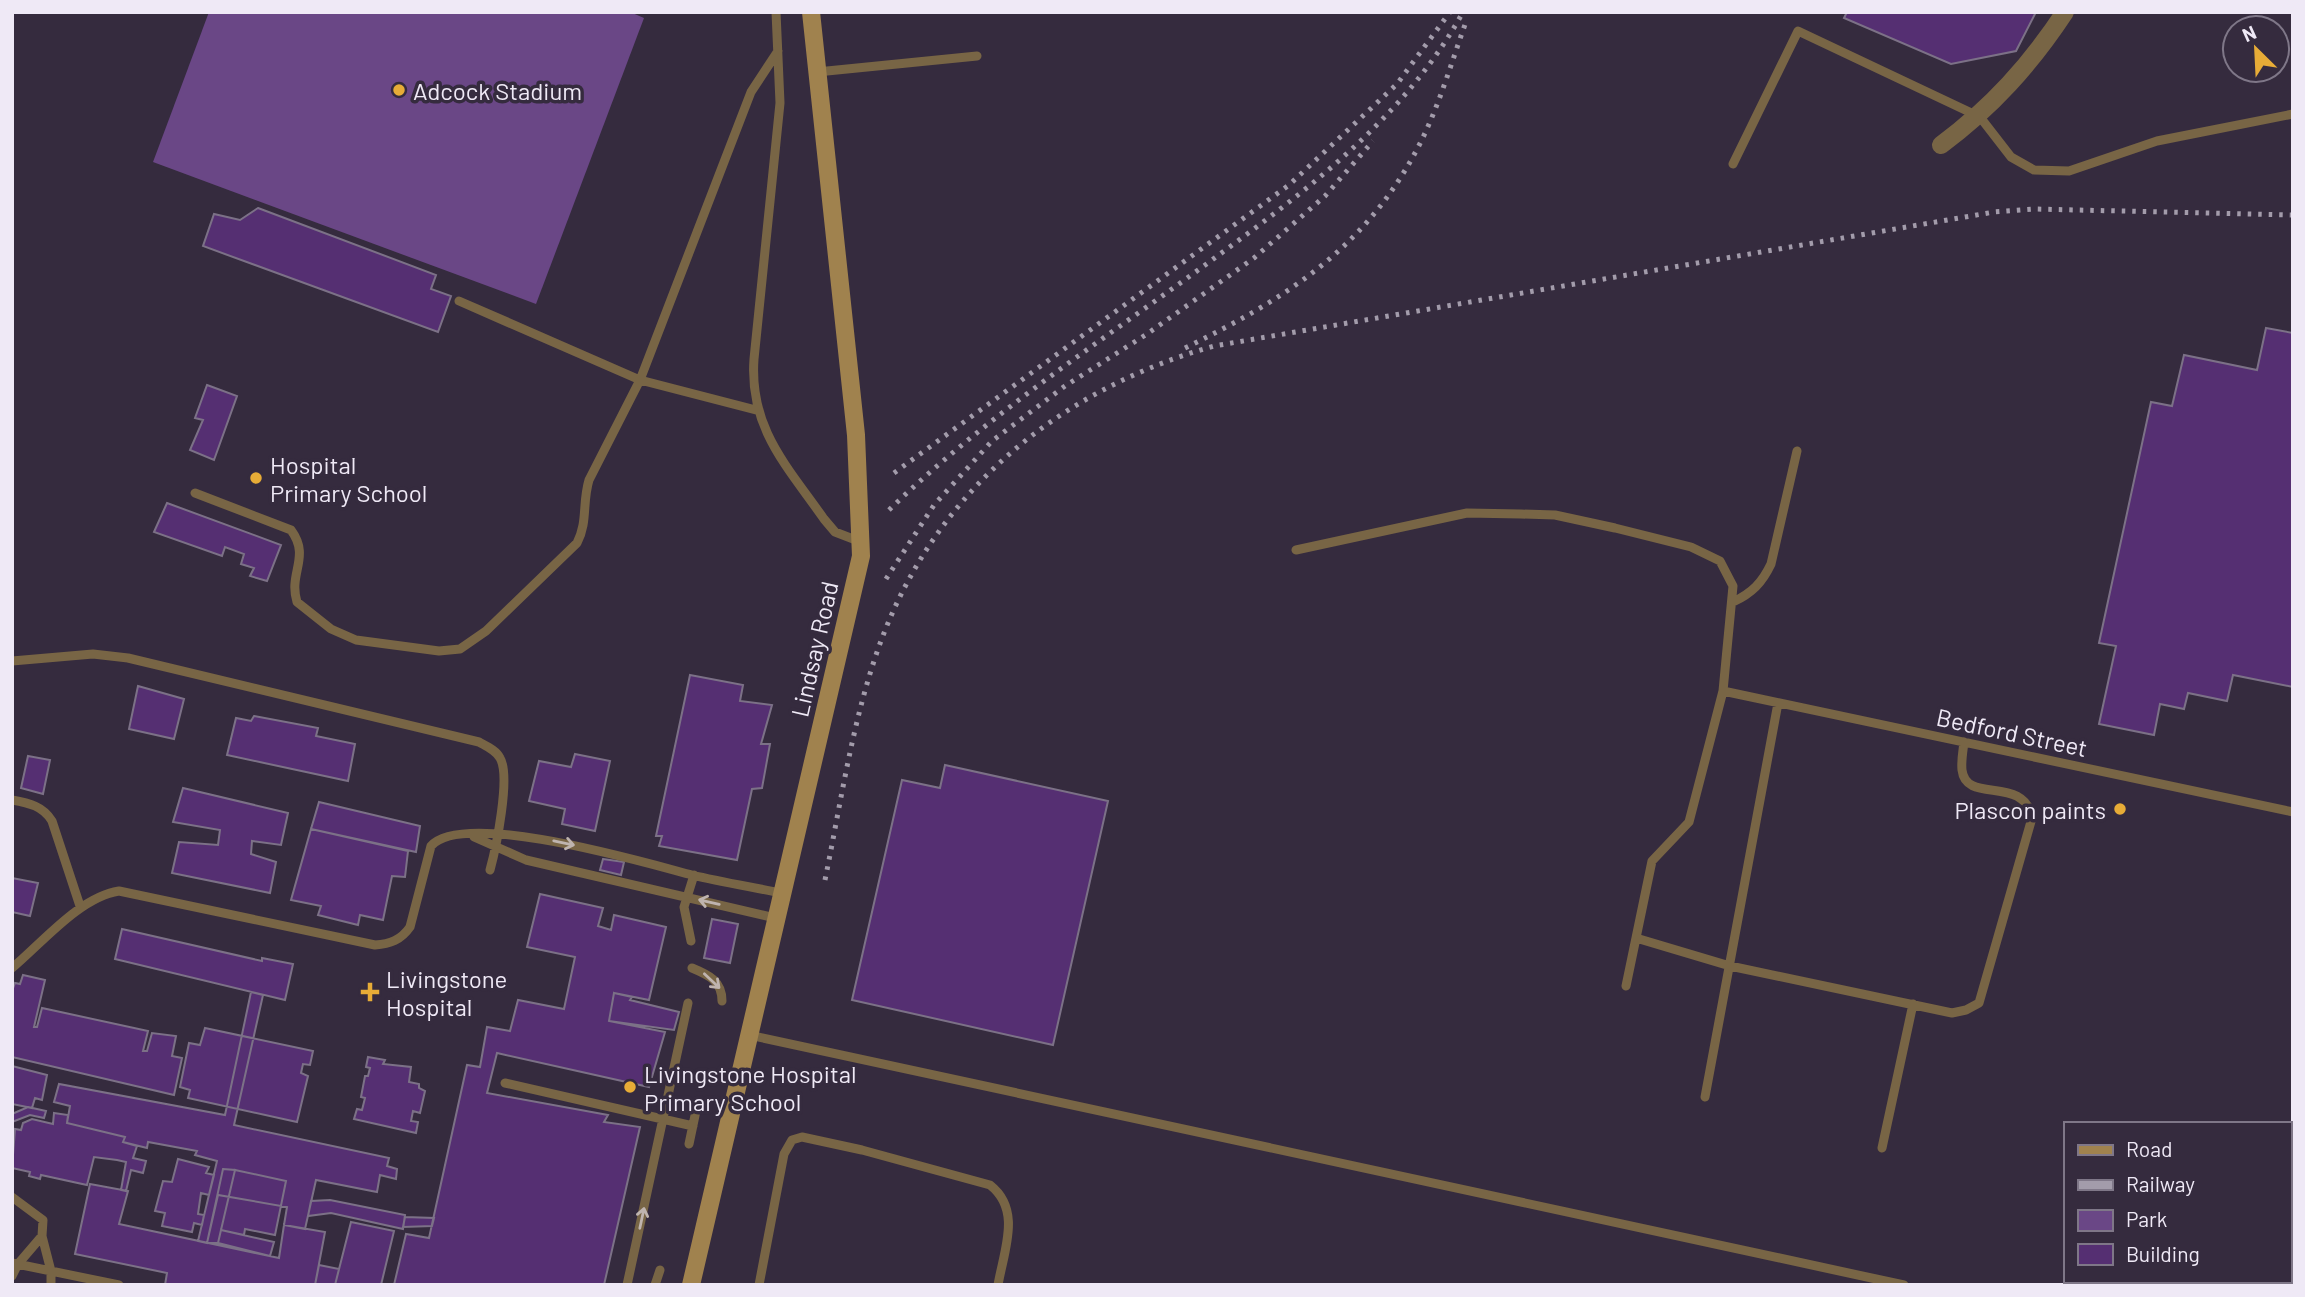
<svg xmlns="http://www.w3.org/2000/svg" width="2305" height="1297" font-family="Barlow,sans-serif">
	<rect width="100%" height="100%" fill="#352b3e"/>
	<!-- green -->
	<path fill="#6a4786" d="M209,12H630L644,18L536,304L153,162Z"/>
	<!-- building -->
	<path fill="#552f72" stroke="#7c7187" stroke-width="2" d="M1847,12H2036L2016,51L1951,64L1844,18Z
		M258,208L436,275L431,289L451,296L438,332L203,246L214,214L240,220Z
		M2266,328L2293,333V687L2233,675L2227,701L2188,693L2184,709L2160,704L2154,735L2099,724L2116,646L2099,643L2151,402L2172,406L2184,355L2257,370Z
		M207,385L237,396L214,460L190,450L203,420L195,418Z
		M167,503L281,545L267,581L250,576L254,568L241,564L244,554L225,547L222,556L154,532Z
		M690,675L743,685L740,701L772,705L761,744H770L762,788L752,789L737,860L659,846L662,836H656Z
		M138,686L184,699L174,739L129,729Z
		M254,716L318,728L316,736L355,744L348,781L227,755L236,718L251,721Z
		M575,754L610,761L595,831L562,824L565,809L529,801L539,761L571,767Z
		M28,756L50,760L43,794L21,788Z
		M945,765L1108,801L1053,1045L852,1000L902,780L940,788Z
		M183,788L288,813L281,845L252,841L251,854L276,862L270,893L172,873L179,842L218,845L220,830L173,822Z
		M319,802L420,826L416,852L311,829Z
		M311,829L408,851L405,877L392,876L383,920L360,915L358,925L318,915L321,906L291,900Z
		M603,859L624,862L621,875L600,870Z
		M12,878L38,883L30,916L12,912Z
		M540,894L603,908L598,926L611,930L614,915L666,927L649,1000L614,993L609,1021L665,1032L649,1087L497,1053L487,1093L608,1115L604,1122L640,1127L604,1285H394L406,1234L429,1238L467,1065L480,1067L487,1027L510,1031L518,1000L564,1009L575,957L527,947Z
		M712,919L738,924L730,963L704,958Z
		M122,929L262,961V958L293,964L285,1000L115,959Z
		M23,975L45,980L34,1027H37L42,1008L148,1031L143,1051H147L152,1033L176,1036L172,1056L182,1058L174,1095L12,1057V991L15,983L20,984Z
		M251,992L263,995L234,1125L389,1158L387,1166L397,1169L396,1179L380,1175L377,1192L316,1180L305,1229L284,1225L287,1207L218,1195L207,1243L198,1241L217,1161L195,1155L197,1151L148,1142L147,1148L123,1142L125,1137L67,1123L70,1106L54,1102L59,1084L225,1115Z
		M614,993L632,997L630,1000L679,1012L674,1030L609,1021Z
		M205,1028L313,1051L310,1065L303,1064L301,1073L308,1076L297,1122L188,1098L190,1090L180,1087L189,1043L200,1045Z
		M368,1057L385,1060L383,1064L411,1067L409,1082L419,1084V1088L425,1091L420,1113L413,1111L411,1121L418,1122L416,1133L354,1119L357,1109L362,1110L365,1098L361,1097L365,1076H368L370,1068L366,1067Z
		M12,1066L47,1075L42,1100L35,1098L32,1108L12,1104Z
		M28,1107L46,1111L44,1118L30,1115L12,1122V1114Z
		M54,1113L68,1115L67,1123L125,1137L123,1142L137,1146L133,1158L146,1161L143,1173L131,1170L126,1191L121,1190L126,1162L117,1160L94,1157L87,1185L41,1175L40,1179L29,1176L30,1172L12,1168L15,1129L21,1130L23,1123L32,1119L53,1124Z
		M178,1159L209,1167L206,1173L214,1175L209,1195L201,1193L198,1214L204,1215L202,1225L194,1223L192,1232L162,1226L165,1213L155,1211L163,1181L172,1182Z
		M223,1169L235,1170L218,1243H207Z
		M235,1170L286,1181L275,1235L245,1229L244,1235L221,1230Z
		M90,1184L128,1191L119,1224L279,1258L284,1225L325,1232L315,1285H165L167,1273L75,1254Z
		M330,1200L405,1215L403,1229L331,1213L308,1216L311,1201Z
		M405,1217L434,1218L432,1226L403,1227Z
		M351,1222L394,1231L381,1285H335Z
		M221,1230L274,1242L270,1256L218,1243Z
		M319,1265L339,1269L335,1285H315Z"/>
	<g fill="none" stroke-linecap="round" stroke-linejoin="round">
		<!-- lane -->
		<path stroke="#786545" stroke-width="9" d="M776,12L780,103L754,359C749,428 787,466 824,519L835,532L861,542
			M817,72L977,56
			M1733,164L1798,31L1980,117L2011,157L2034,170L2069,171L2157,141L2293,114
			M756,410L640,380L751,92L778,51
			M195,493L291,530C311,557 288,573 297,602L331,629L356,640L439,651L460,649L486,631L577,543C588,522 582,503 589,480L640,380L459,301
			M1296,550L1467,513L1521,514L1555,515L1615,528L1691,547L1720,561L1733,586L1723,691L1689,822L1652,861L1626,986
			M1733,602C1752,593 1762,583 1771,564L1797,451
			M12,661L93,654L128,658L479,742C486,746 496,750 500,758C511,776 496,848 490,870
			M1723,691L2293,812
			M12,800C29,803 43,806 52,821L80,906
			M474,837L526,860L775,918
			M1636,938L1730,966L1952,1013L1966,1010L1979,1003L2032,818C2024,774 1966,805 1962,770C1961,761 1963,751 1964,742
			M691,941L684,907L694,875
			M12,968C43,942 80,897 119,891L375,945C390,944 401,940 410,927L431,846C464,809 646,863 692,875C721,882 752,887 781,893
			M692,968C709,975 722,981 722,1001
			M749,1035L1904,1285
			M505,1083L693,1126
			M1705,1097L1778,703
			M689,1144L697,1106
			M1882,1148L1913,1004
			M12,1197L43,1220L42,1236L51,1271V1285
			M12,1263L119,1285
			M12,1276L18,1264L42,1236
			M627,1285L688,1003
			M655,1285L660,1270
			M759,1285L784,1154L792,1140L802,1137L862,1150L990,1185C1022,1210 1004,1250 998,1285"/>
		<!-- street -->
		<path stroke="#786545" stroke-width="18" d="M1941,145C1992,107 2030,65 2065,12"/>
		<!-- secondary -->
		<path stroke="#a0824e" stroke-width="18" d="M691,1285L861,556L856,435L811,12"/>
		<!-- rail -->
		<path stroke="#a39cab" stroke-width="5" stroke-dasharray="3.5 7" stroke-linecap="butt" d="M1185,348C1283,300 1362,251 1415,153C1438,111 1451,63 1467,19
			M894,473L1289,185L1397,84L1450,12
			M889,510C988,414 1106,338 1216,257C1310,188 1406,116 1463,12
			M886,579L934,505L992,441L1065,386L1147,334L1254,258L1325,196L1373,141
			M825,880C840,807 851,730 875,658C928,497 1054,391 1214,346L1994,212L2034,209L2293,215"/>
	</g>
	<!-- one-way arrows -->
	<defs><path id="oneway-shaft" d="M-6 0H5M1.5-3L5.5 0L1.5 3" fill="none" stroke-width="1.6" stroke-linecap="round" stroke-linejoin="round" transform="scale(1.75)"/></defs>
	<g stroke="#bfb4af">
		<use href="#oneway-shaft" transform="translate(564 843) rotate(12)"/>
		<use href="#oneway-shaft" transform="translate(709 902) rotate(-167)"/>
		<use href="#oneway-shaft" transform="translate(712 981) rotate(43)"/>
		<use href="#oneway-shaft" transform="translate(642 1218) rotate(-78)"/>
	</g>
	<!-- markers -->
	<g fill="#e7ac37" stroke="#352b3e" stroke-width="2.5">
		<circle cx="399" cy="90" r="7"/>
		<circle cx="256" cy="478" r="7"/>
		<circle cx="2120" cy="809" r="7"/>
		<path d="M366.5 981.5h7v7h7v7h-7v7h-7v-7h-7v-7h7z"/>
		<circle cx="630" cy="1087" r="7"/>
	</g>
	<g text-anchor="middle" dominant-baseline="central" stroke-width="7" stroke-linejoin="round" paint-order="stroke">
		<!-- poi labels -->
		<g font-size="24" fill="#efe9f6" stroke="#352b3e" text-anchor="start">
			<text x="413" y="90">Adcock Stadium</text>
			<text x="270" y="464">Hospital<tspan x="270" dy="28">Primary School</tspan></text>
			<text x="2106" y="809" text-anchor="end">Plascon paints</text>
			<text x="386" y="978">Livingstone<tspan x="386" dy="28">Hospital</tspan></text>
			<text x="644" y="1073">Livingstone Hospital<tspan x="644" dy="28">Primary School</tspan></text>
		</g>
		<!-- street labels -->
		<g font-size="24" fill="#efe9f6" stroke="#352b3e">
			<text transform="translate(814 649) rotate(-77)">Lindsay Road</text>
			<text transform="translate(2012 732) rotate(12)">Bedford Street</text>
		</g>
	</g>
	<!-- border -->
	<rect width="2305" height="1297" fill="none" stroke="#efe9f6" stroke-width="28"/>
	<!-- legend -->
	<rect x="2064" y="1122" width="228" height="161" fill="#352b3e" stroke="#7f7788" stroke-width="2"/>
	<rect x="2078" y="1145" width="35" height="10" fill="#a0824e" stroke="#7f7788" stroke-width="2"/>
	<text x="2126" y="1157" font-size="21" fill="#efe9f6">Road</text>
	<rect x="2078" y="1180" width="35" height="10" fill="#a39cab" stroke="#7f7788" stroke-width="2"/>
	<text x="2126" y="1192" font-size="21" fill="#efe9f6">Railway</text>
	<rect x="2078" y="1210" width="35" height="21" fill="#6a4786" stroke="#7f7788" stroke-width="2"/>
	<text x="2126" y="1227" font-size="21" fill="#efe9f6">Park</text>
	<rect x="2078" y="1244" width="35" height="21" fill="#552f72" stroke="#7f7788" stroke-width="2"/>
	<text x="2126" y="1262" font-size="21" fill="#efe9f6">Building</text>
	<!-- north arrow -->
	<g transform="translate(2256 49) rotate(336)"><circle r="33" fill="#352b3e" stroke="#7f7788" stroke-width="2"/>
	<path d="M0-5L12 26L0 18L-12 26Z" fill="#e7ac37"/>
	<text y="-10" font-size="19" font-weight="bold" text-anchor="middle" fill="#efe9f6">N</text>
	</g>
</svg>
